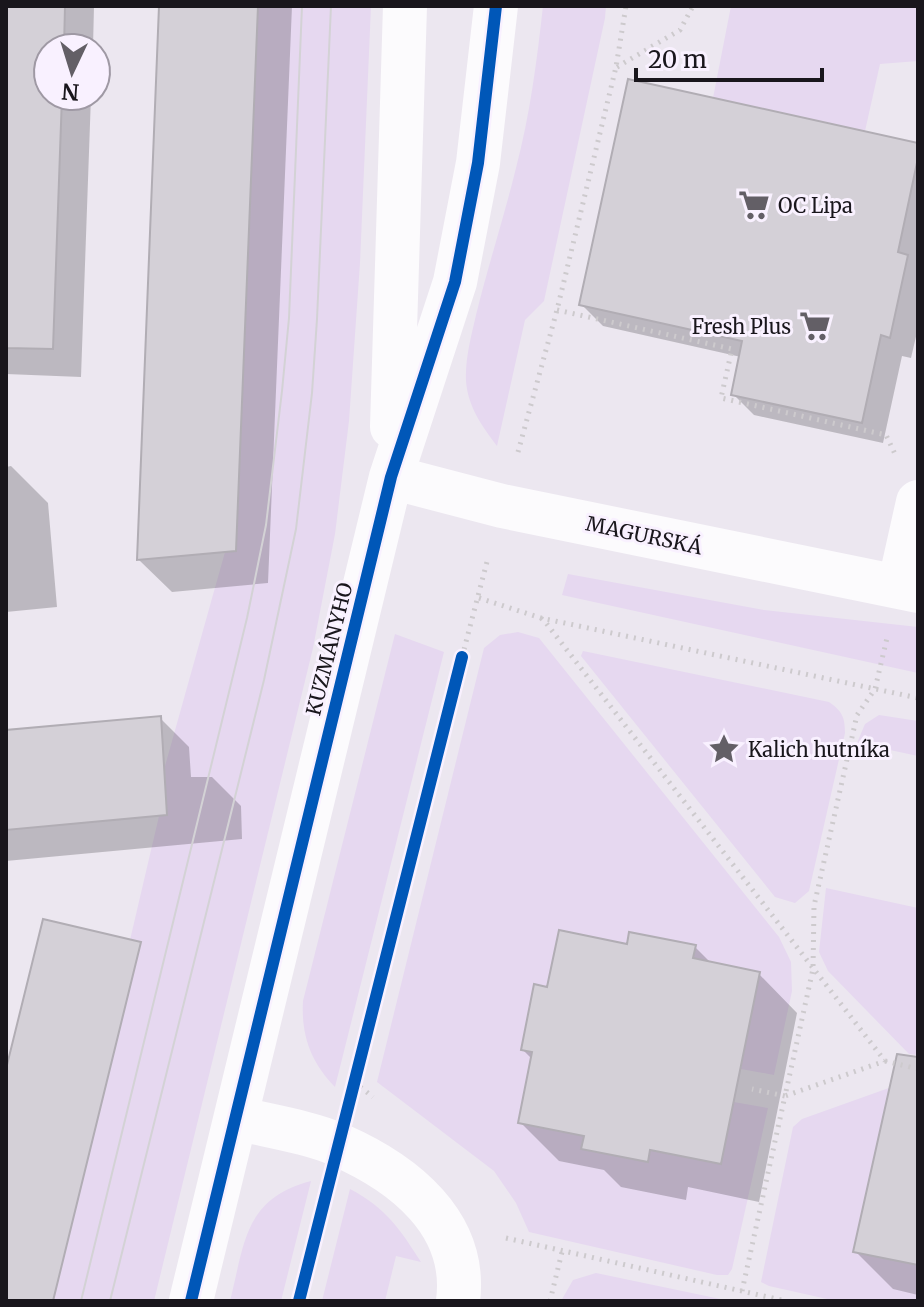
<svg xmlns="http://www.w3.org/2000/svg" width="924" height="1307" font-family="Merriweather,serif">
	<rect width="100%" height="100%" fill="#ece7f0"/>
	<!-- green -->
	<path fill="#e6d8f0" d="M258,6H371L360,263L349,421L335,534L313,648L154,1301H53L130,940L159,816L167,815L165,766L225,552L236,550Z
		M543,6H606L605,18L544,301L525,320L497,446C482,426 468,407 466,381C465,359 471,337 476,315C488,266 504,217 516,168C530,115 537,60 543,6Z
		M731,6H918V61L880,64L865,131L713,98Z
		M568,574L764,610L918,627V673L562,595Z
		M518,632L539,638L779,937L791,962L792,991L774,1075L741,1069L759,972L693,958L695,946L629,932L627,944L547,987L534,984L521,1050L532,1052L518,1123L584,1136L581,1149L648,1162L650,1150L720,1164L734,1102L768,1108L732,1269L728,1275H717L529,1232L516,1203L494,1171L377,1082L484,648L500,635Z
		M395,634L444,652L335,1087C311,1062 301,1036 303,1001Z
		M583,651L829,702C842,711 845,717 845,733L809,891L795,903L775,897L581,656Z
		M879,715L918,721V756L857,743L865,724Z
		M826,888L918,908V1055L909,1054L828,971L819,952Z
		M914,1079L880,1129L853,1251L918,1265V1301H836L769,1286L761,1282L793,1127L802,1119Z
		M311,1181L281,1301H230C245,1242 244,1199 311,1181Z
		M350,1189C386,1208 400,1229 421,1262L396,1256L385,1301H322Z
		M596,1273L730,1301H561L573,1280Z"/>
	<!-- shadow -->
	<path fill="#0003" d="M6,6H94L93,48H48V96H91L81,377L6,374Z
		M161,6H292L268,583L172,592L139,560Z
		M918,145V328L911,358L902,356L883,443L754,415L733,394L741,357L603,326L581,304Z
		M11,466L48,503L57,607L6,612V467Z
		M160,718L189,747L191,777H212L241,806L242,839L6,861V732Z
		M628,947H695L712,964L759,974L797,1013L759,1202L688,1187L686,1200L621,1187L604,1170L559,1161L520,1122L533,1060L523,1050L549,989Z
		M918,1139V1295L893,1289L855,1251Z"/>
	<!-- building -->
	<path fill="#d4d0d7" stroke="#b1adb4" stroke-width="2" d="M6,6H65L64,48H48V96H62L53,349L6,348Z
		M159,6H258L236,551L137,560Z
		M628,79L918,143V158L898,252L908,255L890,338L881,335L862,423L731,395L742,341L579,305Z
		M161,716L167,815L6,830V730Z
		M43,919L141,942L53,1301H6V1069Z
		M559,930L627,944L629,932L696,945L693,958L760,972L721,1164L650,1150L648,1162L581,1149L584,1136L518,1123L532,1052L521,1050L534,984L547,987Z
		M897,1054L918,1057V1265L853,1252Z"/>
	<g fill="none" stroke-linecap="round" stroke-linejoin="round">
		<!-- path -->
		<path stroke="#cdcacd" stroke-width="5" stroke-dasharray="2 6" stroke-linecap="butt" d="M617,67L680,30L693,6
			M557,310L732,349L721,398L886,435L895,454
			M518,452L557,310L616,67L626,6
			M479,598L541,618L918,698
			M541,618L546,623L885,1061L785,1096L813,969L814,906L857,715L875,689L887,638
			M462,657L488,558
			M885,1061L918,1069
			M354,1082L373,1097
			M506,1238L786,1301
			M742,1291L785,1096L752,1089
			M550,1301L562,1252"/>
		<!-- minor -->
		<path stroke="#fcfbfd" stroke-width="44" d="M392,427L405,6
			M391,477L502,506L918,591
			M899,587L918,502
			M236,1118C269,1126 309,1132 339,1145C403,1173 468,1223 458,1301
			M191,1301L391,477L455,282L478,163L496,6"/>
		<!-- tram -->
		<path stroke="#d3d2d5" stroke-width="2" d="M81,1301L247,618L266,525L282,391L289,318L302,6
			M110,1301L264,680L296,529L312,393L317,319L331,6"/>
		<defs>
			<path id="cycleway" d="M191,1301L391,477L455,282L478,163L496,6
				M299,1301L462,657"/>
		</defs>
		<!-- cycleway casing -->
		<use href="#cycleway" stroke="#f9f1ff" stroke-width="17"/>
		<!-- cycleway -->
		<use href="#cycleway" stroke="#0057b8" stroke-width="12"/>
	</g>
	<!-- icons -->
	<defs>
		<symbol id="supermarket-bare" viewBox="-9 -9 18 18"><path d="M-6-5.5h2.5l.6 2H6L4.5 2H-2.5L-4.4-4H-6ZM-1.5 3.2a1.3 1.3 0 1 0 .1 0ZM3 3.2a1.3 1.3 0 1 0 .1 0Z" fill="#635f66" stroke="#f9f1ff" stroke-width="2.5" paint-order="stroke"/></symbol>
		<symbol id="sight-bare" viewBox="-9 -9 18 18"><path d="M0-6L1.8-2.2L6-1.7L2.9 1.2L3.7 5.4L0 3.3L-3.7 5.4L-2.9 1.2L-6-1.7L-1.8-2.2Z" fill="#635f66" stroke="#f9f1ff" stroke-width="2.5" paint-order="stroke"/></symbol>
	</defs>
	<g fill-rule="evenodd">
		<use href="#supermarket-bare" x="732" y="183" width="44" height="44"/>
		<use href="#supermarket-bare" x="793" y="304" width="44" height="44"/>
		<use href="#sight-bare" x="702" y="727" width="44" height="44"/>
	</g>
	<g text-anchor="middle" dominant-baseline="central" stroke-width="6" stroke-linejoin="round" paint-order="stroke">
		<!-- poi labels -->
		<g font-size="20" fill="#19161c" stroke="#f9f1ff" text-anchor="start">
			<text x="778" y="205">OC Lipa</text>
			<text x="791" y="326" text-anchor="end">Fresh Plus</text>
			<text x="748" y="749">Kalich hutníka</text>
		</g>
		<!-- street labels -->
		<g font-size="20" fill="#19161c" stroke="#f9f1ff">
			<text transform="translate(644 535) rotate(12)">MAGURSKÁ</text>
			<text transform="translate(329 649) rotate(-76)">KUZMÁNYHO</text>
		</g>
	</g>
	<!-- border -->
	<rect width="924" height="1307" fill="none" stroke="#19161c" stroke-width="16"/>
	<!-- north arrow -->
	<g transform="translate(72 72) rotate(184)"><circle r="38" fill="#f9f1ff" stroke="#9f99a4" stroke-width="2"/>
	<path d="M0-6L14 30L0 20L-14 30Z" fill="#635f66"/>
	<text y="-12" font-size="22" font-weight="bold" text-anchor="middle" fill="#19161c">N</text>
	</g>
	<!-- scale -->
	<path d="M636 68v12h186v-12" fill="none" stroke="#19161c" stroke-width="4"/>
	<text x="648" y="68" font-size="24" fill="#19161c" stroke="#f9f1ff" stroke-width="6" paint-order="stroke">20 m</text>
</svg>
